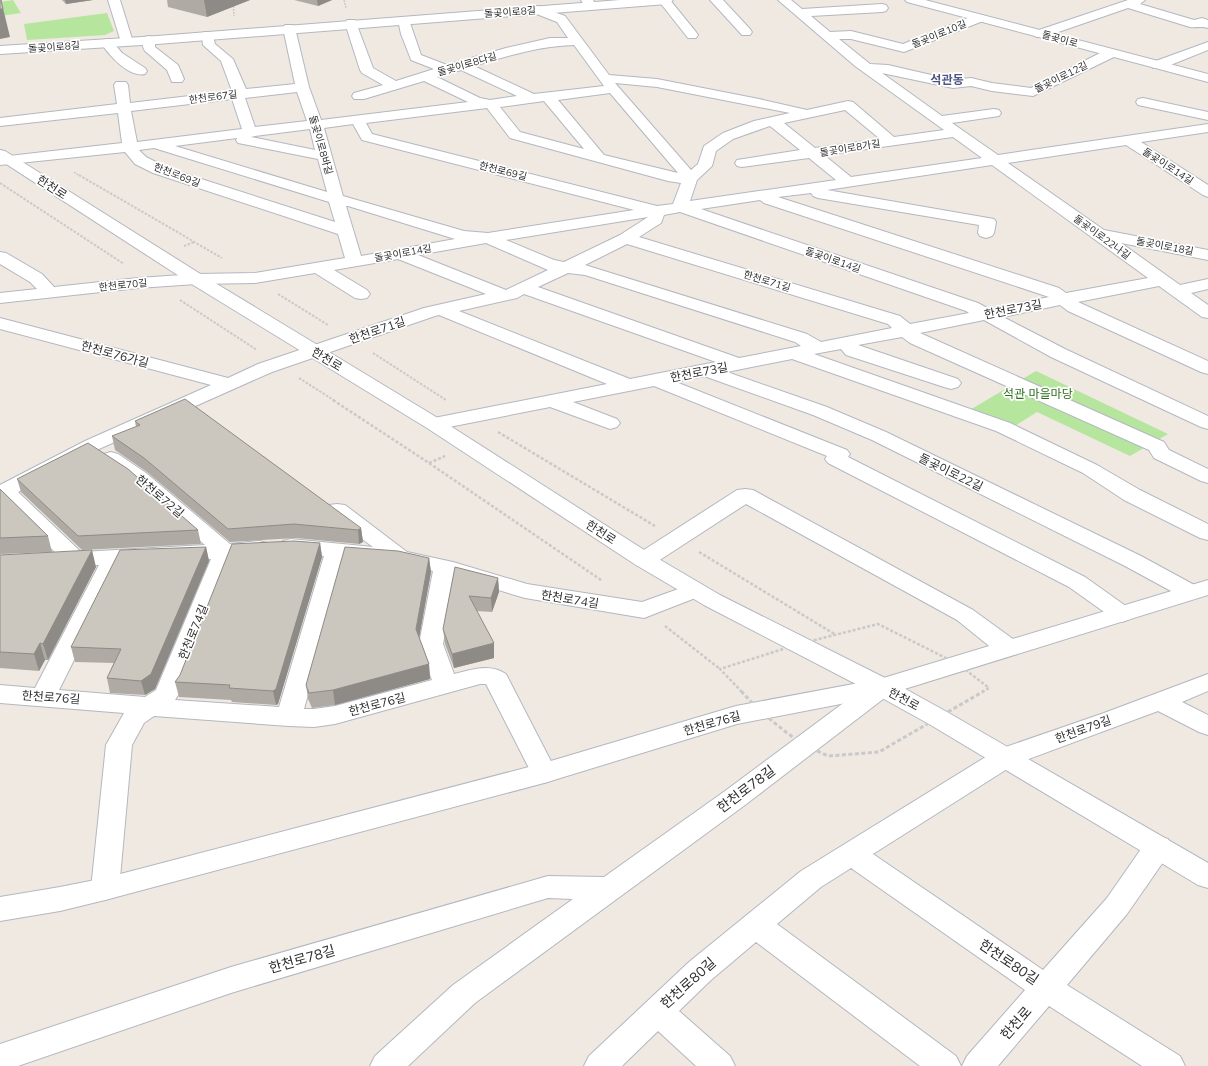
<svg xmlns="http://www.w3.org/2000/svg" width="1208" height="1066" font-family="Mulish,'Noto Sans KR',sans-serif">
	<rect width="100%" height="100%" fill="#efe9e1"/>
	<!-- green -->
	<path fill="#b6e59e" d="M13,0L21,13L0,16V2Z
		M107,13L114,31L105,35L27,40L24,24Z
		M1036,371L1168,434L1130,456L1037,412L1013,427L968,411Z"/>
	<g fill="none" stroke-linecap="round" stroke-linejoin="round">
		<defs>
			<path id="minor" d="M108,0H120L133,42L131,45H123L121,42Z
				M581,0H593L596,6L594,9H586Z
				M658,0H670L696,32L698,35L696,38H688Z
				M710,0H723L750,29L752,32L750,35H742Z
				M778,0H791L802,9L882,4L886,5L888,8L886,11L882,12L811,16L830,32L851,31L903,44L975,15H983L985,18L983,21L904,52L851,39H839L870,64L888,65L953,80L971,78L992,83L1031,88L1106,50H1116L1117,53L1116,56L1033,96L992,91L971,86L953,88L882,73L942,116L994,109L999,110L1001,113L999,116L952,123L998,155L1208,124V132L1141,142L1208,185V197L1203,195L1126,145L1008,163L1104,230L1208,250V260L1121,243L1180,285L1208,279V289L1191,293L1208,305V318L1202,317L1159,286L1078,302L1208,361V374L1201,372L1068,311L1060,305L1003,317L1065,349L1208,416V429L1201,427L1051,357L984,320L920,333L1164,442L1169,450L1208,469V483L1201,481L1154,458L1149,450L910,343L902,337L858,345L958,379L961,383L958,387L951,389L944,387L846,355L841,349L814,354L1010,423L1097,465L1140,490L1208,524V540L1200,538L1124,500L1083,473L996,431L792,359L727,372L827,407L886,432L1141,556L1198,587L1202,592L1198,597L1190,599L1182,597L1125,566L872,440L813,415L704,376L676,382L847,450L850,454L848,457L1085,577L1130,609L1134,614L1130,619L1122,622L1114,619L1069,587L828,463L825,459L827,456L654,386L573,402L617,419L620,423L617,427L610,429L550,407L434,430L427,428L424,424L427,420L434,418L607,384L439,315L435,316L272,372L99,449L18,492L81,552L205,545L132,481L104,462L101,458L104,454L111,452L118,454L146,473L230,544L259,541L267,543L270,548L267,553L234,557L182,689L175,700L279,707L324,556L283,551L280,546L283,541L291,539L373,547L329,515L326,510L329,505L337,504L345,505L407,552L453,562L527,584L642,602L695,583L703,585L707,590L703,595L644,618L525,598L455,577L443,644L454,674C472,670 489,663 506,674L557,773L553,780L544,783L535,780L486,684H480L335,724L314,727L289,726L154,716L144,723L132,745L119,889L115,897L105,900L95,897L91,889L106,745L124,713L0,703V685L35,688L99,565L65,567L57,565L54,560L58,555L0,499V485L85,441L211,385L0,329V318L228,378L258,364L424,308L486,294L398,259L334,270L367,290L370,294L367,298L361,299L355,298L315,273L255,283L196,284L138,288L0,303V293L37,289L30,282L0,264V252L6,253L42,274L54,287L138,278L196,274L255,273L345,258L338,234L153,173L135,164L125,152L0,165V157L122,143L118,113L0,126V118L117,104L114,85L116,82H126L128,85L130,103L232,91L221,61L203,45L202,35L204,32H212L215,44L233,59L246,89L295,84L283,28L285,25H293L295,28L309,87L321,120L468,102L424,81L364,99H354L352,96L354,93L383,85L362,73L360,70L345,23L347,20H355L373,68L396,81L434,69L411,60L410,57L401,34L398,20L400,17H408L421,55L447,65L506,48L550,38H568L557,22L534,13L532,10L534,7L538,6L565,16L609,75L657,79L759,99L807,110L848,101L853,102L894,137L944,130L855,66ZM574,45L604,86L534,94L474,66C507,56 539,46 574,45ZM461,70L517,96L490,100L480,98L437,77ZM615,83L657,87L790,113L754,121L723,133L704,146L698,164L691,170ZM297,92L307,121L255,127L245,98ZM610,93L678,173L604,155L558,100ZM232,99L242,129L137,142L131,111ZM544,101L584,149L520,132L500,107ZM487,108L510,138L668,181L681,183L673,204L657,206L372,134L366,123ZM845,110L880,139L815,148L784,123ZM353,124L362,140L634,210L488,233L464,231L343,196L324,128ZM770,126L800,150L737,160L735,163L737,166L742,167L809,158L836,180L690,201L697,180L712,166L716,151L733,139ZM310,129L315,150L251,137L255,136ZM953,137L982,158L851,177L824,155ZM237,138L236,140L238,143L318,159L327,192L175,146ZM154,148L329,202L335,222L170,169L146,157L139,150ZM992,165L1148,278L1066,293L1059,288L778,197L811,193L813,196L818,198L979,225L978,233L980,236L986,238L992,236L994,233L996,222L994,219L827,190ZM760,200L764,203L1049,297L989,309L978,303L701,209ZM346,206H348L455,239L361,256ZM680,212L966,311L969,313L910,324L900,316L639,237L661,223L664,215ZM648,217L620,235L564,262L554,260L506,240ZM486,243L548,270L506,290L418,255ZM627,244L888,324L892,328L821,342L807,334L585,265ZM568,273L585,275L795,342L801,346L739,358L538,287ZM524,294L716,362L630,379L459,311L517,298ZM346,558L400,564L433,571L419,644L432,680L335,706L314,709H304ZM211,559L156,690L145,697L59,690L122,564Z
				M1128,0H1145L1140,4L1194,20L1202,18L1208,20V28C1201,26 1196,28 1190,27L1128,8L1044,37H1036L1034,34L1036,31Z
				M149,36L153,37L155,40V47L178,65L184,79L182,82H172L167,70L145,51C142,47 142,41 145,37Z
				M107,39L111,40L122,53L145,68L147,71L145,74C129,78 109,55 101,43L103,40Z
				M1208,42V50L1163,68H1153L1152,65L1153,62Z
				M1143,98L1208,112V120L1138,105L1136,102L1138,99Z
				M745,489L753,490L973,610L1017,642L1020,648L1017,654L1008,656L999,654L957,620L746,504L652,565L644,567L636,565L633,560L636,555L737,490Z
				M1208,674V691L1182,702L1208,715V735L1199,732L1158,711L1015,764L873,854L1043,970L1107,898L1148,839L1158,836L1168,839L1172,847L1168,855L1127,914L1067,985L1180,1056L1185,1066H1142L1049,1006L998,1066H962L967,1056L1025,990L851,868L821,887L777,924L956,1056L961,1066H920L756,942L711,980L679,1011L730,1056L735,1066H696L658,1031L622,1066H584L589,1056L689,962L801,871L997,750L1104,713Z
				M882,678L891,681L894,687L891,693L745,805L475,1003L408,1066H370L375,1056L453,985L573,899L548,898L231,993L18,1066H0V1044L231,967L548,876L604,877L725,791L873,681Z"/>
			<path id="tertiary" d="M620,0H673L671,2L667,4L157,44L0,54V46L157,36Z
				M1208,580V595L882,696L737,724L544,783L105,900L60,911L0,921V897L60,887L105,878L544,763L736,706L880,679Z"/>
			<path id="secondary" d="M905,0H925L1208,74V82L907,2Z
				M0,150L5,151L202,275L441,420L652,555L720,595L891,681L947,712L1208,863V888L1198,885L929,724L873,693L704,605L636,565L427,428L190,283L0,160Z"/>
		</defs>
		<!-- minor casing -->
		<use href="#minor" stroke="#b4b7c1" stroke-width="2"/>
		<!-- tertiary casing -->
		<use href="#tertiary" stroke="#b4b7c1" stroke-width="2"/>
		<!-- secondary casing -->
		<use href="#secondary" stroke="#b4b7c1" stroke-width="2"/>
		<!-- path-far3 -->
		<path stroke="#c9c9c9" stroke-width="1.5" stroke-dasharray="2 1" stroke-linecap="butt" d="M233,0L234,16
			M344,0L346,8
			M74,172L80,176"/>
		<!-- path-far2 -->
		<path stroke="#c9c9c9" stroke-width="2" stroke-dasharray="2.5 1.5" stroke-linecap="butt" d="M79,175L222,258
			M0,183L124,264
			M184,246L194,242
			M278,294L328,325
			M180,300L257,350
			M373,353L446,400
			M299,378L335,401"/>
		<!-- path-far1 -->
		<path stroke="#c9c9c9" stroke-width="2.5" stroke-dasharray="3 2" stroke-linecap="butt" d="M333,400L429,463L601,580
			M498,432L655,526
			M429,463L445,456
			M699,552L836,635
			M665,626L720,669
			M742,692L720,669L799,644L878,624L958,664L989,688L982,692"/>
		<!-- path -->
		<path stroke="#c9c9c9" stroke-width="3" stroke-dasharray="4 2.5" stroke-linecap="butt" d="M741,691L760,711L787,733L805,745L828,756L879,752L984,691"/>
		<!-- minor -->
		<use href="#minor" fill="#fff" fill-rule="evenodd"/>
		<!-- tertiary -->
		<use href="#tertiary" fill="#fff" fill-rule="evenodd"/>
		<!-- secondary -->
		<use href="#secondary" fill="#fff" fill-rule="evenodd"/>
	</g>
	<!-- wall -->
	<path fill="#afaba4" d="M62,0H93L66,4Z
		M167,0H250L207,17L168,7Z
		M294,0H332L318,6Z
		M135,421L361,528L363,542L359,544L296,538L230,542L147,472L115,450L112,436L136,427Z
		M17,479L198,530L201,544L82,550L21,492Z
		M0,489L48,536L52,552L0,554Z
		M320,543L322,557L278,704L276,705L232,702L231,700L179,697L175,682Z
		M206,547L209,561L155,689L145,695L110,693L107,678L114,663L75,662L71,647Z
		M0,555L96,567L48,660H45L39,671L0,668Z
		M429,558L431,572L419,637L429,664L430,679L335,705L312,708L308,699L306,685Z
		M455,567L498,578L499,592L492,612L476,611L494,658L454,668L445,644L443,629Z"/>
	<!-- shaded-wall -->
	<path fill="#8e8b86" d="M1,0L10,37L0,39V9Z
		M65,0H93L66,4Z
		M204,0H250L207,17Z
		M317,0H332L318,6Z
		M361,528L363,542L359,544L358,530Z
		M320,543L322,557L278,704L276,705L273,691Z
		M206,547L209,561L155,689L145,695L141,681Z
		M92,550L96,567L48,660L43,644Z
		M429,558L431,572L418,644L416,629Z
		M498,578L499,592L492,612L491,598Z
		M40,643L45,660L39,671L34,654Z
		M494,643V658L454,668L452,654Z
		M429,664L430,679L335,705L333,690Z"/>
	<!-- building -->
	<path fill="#cbc7bf" stroke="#8e8b86" d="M0,0H1L3,9H0Z
		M185,399L361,528L358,530L294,524L228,529L144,458L112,436L140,425L135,421Z
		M88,443L128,469L198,530L78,536L17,479Z
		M0,489L48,536L0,538Z
		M294,541L320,543L276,689L273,691L229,688L230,685L175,682L180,675L232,544Z
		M206,547L151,674L141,681L107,678L121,649L71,647L120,550Z
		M345,547L398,551L429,558L416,629L429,664L333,690L309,693L306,685Z
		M92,550L43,644L40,643L34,654L0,652V555Z
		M455,567L498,578L491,598L469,596L494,643L452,654L443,629Z"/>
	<g text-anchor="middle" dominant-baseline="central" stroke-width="3.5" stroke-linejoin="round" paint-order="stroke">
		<!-- far-street labels -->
		<g font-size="10" fill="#2e2e2e" stroke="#fff">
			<text transform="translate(510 12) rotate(-4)">돌곶이로8길</text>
			<text transform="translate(939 34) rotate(-22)">돌곶이로10길</text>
			<text transform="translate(1060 39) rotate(15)">돌곶이로</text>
			<text transform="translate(54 47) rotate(-4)">돌곶이로8길</text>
			<text transform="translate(467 64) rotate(-16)">돌곶이로8다길</text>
			<text transform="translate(1061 77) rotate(-26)">돌곶이로12길</text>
			<text transform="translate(213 97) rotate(-7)">한천로67길</text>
			<text transform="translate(321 145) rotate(74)">돌곶이로8바길</text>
			<text transform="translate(850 148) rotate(-9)">돌곶이로8가길</text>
			<text transform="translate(1168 166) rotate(33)">돌곶이로14길</text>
			<text transform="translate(503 171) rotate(14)">한천로69길</text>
			<text transform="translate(177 175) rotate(21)">한천로69길</text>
			<text transform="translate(1102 237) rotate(36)">돌곶이로22나길</text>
			<text transform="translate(1165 246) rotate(11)">돌곶이로18길</text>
			<text transform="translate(403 253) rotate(-10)">돌곶이로14길</text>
			<text transform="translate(833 260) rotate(19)">돌곶이로14길</text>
			<text transform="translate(767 281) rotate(17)">한천로71길</text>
			<text transform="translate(123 285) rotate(-6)">한천로70길</text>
		</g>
		<!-- far-quarter labels -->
		<g font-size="12" font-weight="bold" fill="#4d5680" stroke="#fff">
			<text x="947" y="79">석관동</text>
		</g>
		<!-- street labels -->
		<g font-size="12" fill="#2e2e2e" stroke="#fff">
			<text transform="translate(52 187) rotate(33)">한천로</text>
			<text transform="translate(1013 309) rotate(-11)">한천로73길</text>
			<text transform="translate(377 330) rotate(-19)">한천로71길</text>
			<text transform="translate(115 354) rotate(15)">한천로76가길</text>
			<text transform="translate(327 359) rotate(31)">한천로</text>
			<text transform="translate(699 372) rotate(-11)">한천로73길</text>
			<text transform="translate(951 472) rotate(26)">돌곶이로22길</text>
			<text transform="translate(160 496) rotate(40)">한천로72길</text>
			<text transform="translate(601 532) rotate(33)">한천로</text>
			<text transform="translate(570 599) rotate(9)">한천로74길</text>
			<text transform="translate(193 632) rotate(-68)">한천로74길</text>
			<text transform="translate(51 697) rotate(4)">한천로76길</text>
			<text transform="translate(904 699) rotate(29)">한천로</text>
			<text transform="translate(377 704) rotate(-15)">한천로76길</text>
			<text transform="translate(712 723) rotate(-16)">한천로76길</text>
			<text transform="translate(1083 729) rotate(-20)">한천로79길</text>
		</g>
		<!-- park labels -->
		<g font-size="12" fill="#2c6e1b" stroke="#fff">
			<text x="1038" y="393">석관 마을마당</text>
		</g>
		<!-- near-street labels -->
		<g font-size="14" fill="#2e2e2e" stroke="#fff">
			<text transform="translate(746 789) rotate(-37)">한천로78길</text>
			<text transform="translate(302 959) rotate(-16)">한천로78길</text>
			<text transform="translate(1009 962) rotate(34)">한천로80길</text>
			<text transform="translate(688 983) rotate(-42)">한천로80길</text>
			<text transform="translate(1016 1023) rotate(-49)">한천로</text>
		</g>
	</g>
</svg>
